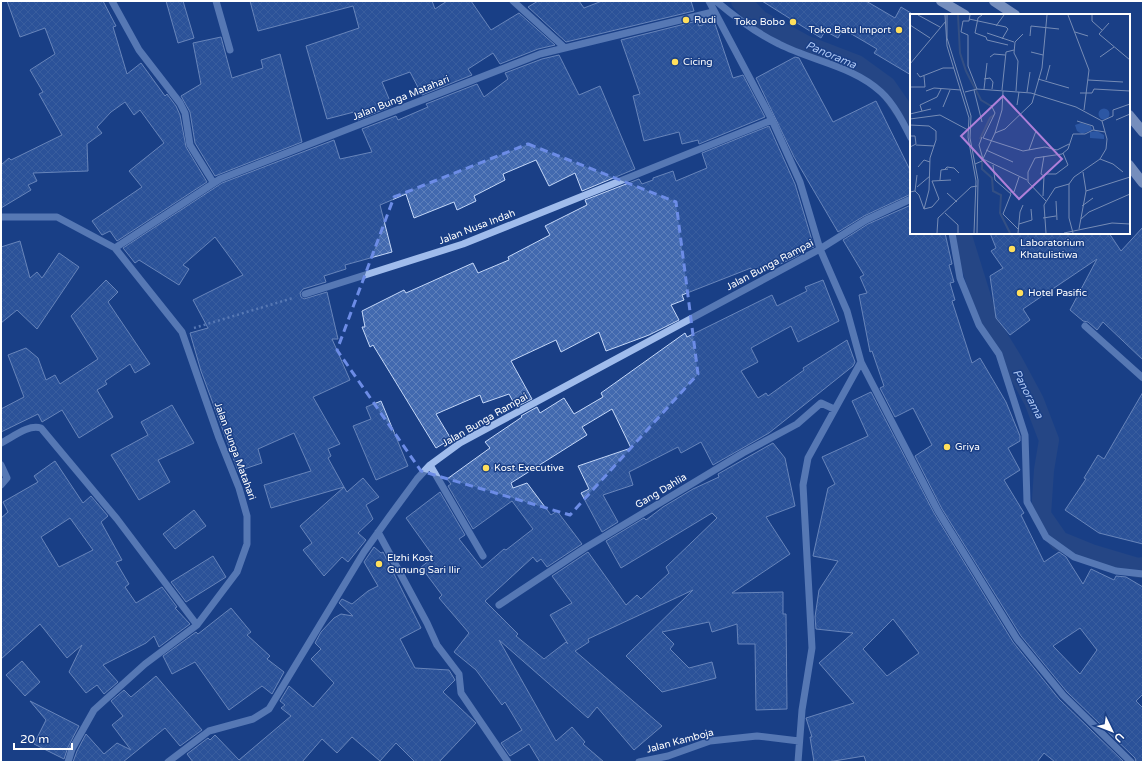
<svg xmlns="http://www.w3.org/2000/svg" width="1144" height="763" font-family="'Varela Round',sans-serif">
	<defs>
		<pattern id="building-cross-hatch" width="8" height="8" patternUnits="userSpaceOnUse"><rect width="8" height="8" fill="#4269af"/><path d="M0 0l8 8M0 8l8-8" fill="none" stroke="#5e80bb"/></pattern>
	</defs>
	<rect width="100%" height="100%" fill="#1a3f86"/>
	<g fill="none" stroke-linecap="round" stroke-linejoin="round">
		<!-- canal -->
		<path stroke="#334f84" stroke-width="20" d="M741,1L759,20L805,45L857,65L886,86L911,122
			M961,233L989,323L1013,362L1034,401L1049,440L1044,470L1041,515L1059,541L1091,554L1138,568L1143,567"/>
	</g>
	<!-- building -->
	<path fill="url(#building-cross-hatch)" stroke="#c5d8f9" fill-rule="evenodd" d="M7,1H103L116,26L113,27L127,74L141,63L165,96L167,94L176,106L180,115L186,147L207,182L117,241L110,231L102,235L92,221L142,187L129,171L164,143L140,110L134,115L125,102L111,112L97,127L102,133L87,144L88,171L33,173L37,181L28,185L31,190L1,208V165L9,158L11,160L62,135L39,94L43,92L30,70L55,54L45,28L20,37Z
		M166,1H183L194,38L178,43Z
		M250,1H432L435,9L447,1H471L491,30L519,13L555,45L538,49L500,64L493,53L468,69L472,75L422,95L410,72L382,82L392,106L358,120L354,112L327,119L306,46L359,28L353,6L258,31Z
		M538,1H579L584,8L602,1H691L694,11L566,42L528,7Z
		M762,1H866L895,18L901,7L911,13V75L874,53L877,49L843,29L838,38L825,31L821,38Z
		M697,21L699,26L714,21L733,78L743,75L765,117L699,144L698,140L682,144L679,132L644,141L633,96L640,94L621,40Z
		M221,37L232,78L263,68L261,60L280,54L302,142L215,176L195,143L190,112L181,96L201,84L193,43Z
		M559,55L579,95L600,86L635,169L582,191L575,173L549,186L536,160L503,174L505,180L474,196L476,201L457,210L454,202L414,218L406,194L380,205L392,252L345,265L346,269L324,276L326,282L303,289L300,293L301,297L304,299L327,292L338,339H332L350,380L313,397L340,444L328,449L331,456L328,458L344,487L271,508L264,485L311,471L294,433L258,449L262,463L238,471L201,371L190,333L208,328L193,300L243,275L215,237L183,265L189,269L179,285L139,260L135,263L123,248L222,183L334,140L340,159L372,152L362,129L396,116L398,120L428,107L426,104L477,84L484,97L508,79L505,73L542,59Z
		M795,57L799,58L833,122L876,101L911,172V194L864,216L838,232L794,157L756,78Z
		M769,126L795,184L814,247L798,252L799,255L791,259L754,276L751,268L682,295L684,300L671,305L679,320L649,335L606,351L599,332L561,352L556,340L511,361L532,399L516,407L509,394L483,403L480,395L436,414L451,439L436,448L373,345L370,347L362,327H365L362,311L404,290L406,293L473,263L478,273L509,260L508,257L550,235L545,226L587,205L585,200L639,179L642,184L653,180V178L673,171L676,181L707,168L702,153Z
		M911,205V233H945L952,264L949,265L954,282L950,283L955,300L952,301L972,363L980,358L1006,402L1020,436V441L1008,448L1020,470L1004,480L1024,513L1021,515L1044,562L1059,552L1066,557L1083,584L1091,569L1114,580L1116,576L1126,577L1143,587V694L1136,701L1143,708V762H1136L1135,758L1067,692L1021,636L942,509L915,456L932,445L913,408L895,417L880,388L884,386L872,351L870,352L859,295L867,293L860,277L864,275L843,240L868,224ZM1080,628L1097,650L1080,674L1053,646Z
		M1143,227V360L1103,322L1097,330L1088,322L1083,321L1070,310L1097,259L1023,309L1030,320L1010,335L996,318L990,276L1003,268L991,251L996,248L990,233H1109L1121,251Z
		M20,241L30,278L37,272L42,278L59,253L79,267L37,329L17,310L1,323V247Z
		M106,280L118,292L108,302L150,364L135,373L130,364L105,381L107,384L97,390L113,417L79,438L62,410L42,422L38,414L1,432V409L24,397L8,355L26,348L38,358L46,380L55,375L60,384L98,359L71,316Z
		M823,280L839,321L798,342L791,326L751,348L758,362L741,371L758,398L766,393L768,396L804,370L803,368L847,340L855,362L853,366L769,433L713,465L701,442L681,453L678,447L629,472L633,485L603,495L618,522L602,532L581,493L589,489L578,466L631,448L612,409L582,427L587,435L511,483L513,488L527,483L551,515L557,511L582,544L547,567L541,559L537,562L533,557L485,601L518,634L516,636L544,659L566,642L568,644L550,615L572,603L552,576L588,552L626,605L637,595L641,599L669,573L666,567L717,518L712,513L621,568L606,541L644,518L646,520L663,507L693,489L719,477L718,474L773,443L785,458L795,506L766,517L790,554L732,593L783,592V614H786L787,709L756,710L755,644H738L737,624L712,632L709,622L662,632L674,644L670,649L689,668L712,662L716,678L662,692L626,656L693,590L588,639L589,642L575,651L662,726L634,750L597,707L588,718L499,640L556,741L572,727L585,742L583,744L604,762H540L529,744L510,756L501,743L522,730L505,702L502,705L476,670L454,652L469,633L439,598L442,595L421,567L434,557L406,518L440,492L465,535L459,539L482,568L504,549L506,550L533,529L512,501L473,529L448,486L451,484L447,479L490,448L485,442L522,417L521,416L537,407L540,413L564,398L574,414L603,397L601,393L685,333L687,337L772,295L777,306L807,291L805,287Z
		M871,392L934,513L1013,642L1059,699L1124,762H1055L1044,753L1037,762H866L864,756L828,762H814L810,737H812L806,718L854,703L819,663L853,633L816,629L815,617L819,590L838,561L813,556L828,488L835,484L822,457L868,436L852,401ZM893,619L919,653L887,676L863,649Z
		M1143,392V544L1099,533L1065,510L1086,479L1084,478L1098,455L1104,459Z
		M381,401L408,466L376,480L353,426L371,419L366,407Z
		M172,405L194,443L158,460L170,482L139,500L111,455L148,435L141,422Z
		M55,461L83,503L91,496L108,516L101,522L122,560L116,562L129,584L125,587L136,603L162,587L177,607L175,608L190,624L159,647L154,636L146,643L103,665L118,682L104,694L97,685L86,693L69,672L82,645L67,658L40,624L1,659V518L8,512L3,502L38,482L34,476ZM70,518L93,550L59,567L41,537Z
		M363,478L379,497L366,505L373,519L358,533L366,540L348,562L342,557L324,576L303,550L312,543L300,526L344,487L347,492Z
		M194,510L206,526L175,549L163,534Z
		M374,547L381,553L383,552L421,628L400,639L415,668L449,670L455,680L443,692L476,723L439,762H415L396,743L380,761L352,737L337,753L322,739L302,762H193L187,754L208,738L210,740L215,735L239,760L291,716L281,708L285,705L280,701L289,686L313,707L334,683L311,659L321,649L315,643L321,632L334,618L341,614L353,616L339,603L342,599L352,604L368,591L378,586L364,562Z
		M213,556L226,577L186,602L171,582Z
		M231,608L251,632L247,635L270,656L267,659L284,672L272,694L262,686L229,710L195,662L172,674L163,656L196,632L198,634Z
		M22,661L40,682L25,696L6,675Z
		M156,676L202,730L180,746L165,728L123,762H73L77,751L86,734L104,754L117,743L131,750L112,725L123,716L111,701L124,690L131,697Z
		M30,701L79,726L68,747L64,759L34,744L46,720Z"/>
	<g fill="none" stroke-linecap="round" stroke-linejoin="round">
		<!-- path -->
		<path stroke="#a0bcec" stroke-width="2.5" stroke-dasharray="2 3" stroke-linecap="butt" d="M194,328L293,298"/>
		<!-- minor -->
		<path stroke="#a0bcec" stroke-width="7" d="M112,1L139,50L180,103L185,113L190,145L213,182
			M216,1L230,50
			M513,1L564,47
			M709,1L772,120L800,182L820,249L847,311L861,362L938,511L1017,639L1063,695L1131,762
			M716,1C735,17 756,33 779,44C812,61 853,66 881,92C894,104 903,122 911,138
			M1,217H57L115,248L182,332L219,438L239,488L247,516V544L237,572L197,625L145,664L94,710L72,749L68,762
			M952,233L960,278L979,325L999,354L1025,435L1027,502L1046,537L1074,557L1116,571L1143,574
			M115,248L220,179L540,54L713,12
			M305,294L463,244L772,120
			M1085,326L1143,378
			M1,443C13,437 28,424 41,428L117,519L197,625
			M1,465L7,478L1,485
			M430,465L483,556
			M378,532L427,623L437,645L459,674L461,693L508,762
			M499,605L585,548L743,453L797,424L821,403L834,409
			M168,762L209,731L253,719L269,709L364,552L389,517L417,479L430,465L460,443L820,249L866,220L911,199
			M639,762L668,756L710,741L757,736L799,741
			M798,762L802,710L812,648L803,485L808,458L861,362"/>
		<!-- major -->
		<path stroke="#e5edff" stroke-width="10" d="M941,1L965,15
			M994,1L1015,15
			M1129,115L1143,132
			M1129,165L1143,183"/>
	</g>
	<!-- marked area -->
	<path d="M0 0H1144V763H0ZM528,144L676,202L698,374L570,515L421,471L337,350L394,197Z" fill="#1a3f86" fill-opacity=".55" fill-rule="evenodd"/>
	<path fill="none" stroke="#6c8ce6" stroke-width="3" stroke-dasharray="8 5" stroke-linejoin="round" d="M528,144L676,202L698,374L570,515L421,471L337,350L394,197Z"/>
	<!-- markers -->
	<g fill="#ffdf5c" stroke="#1a3f86" stroke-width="1.5">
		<circle cx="686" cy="20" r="4"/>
		<circle cx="793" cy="22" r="4"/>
		<circle cx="899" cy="30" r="4"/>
		<circle cx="675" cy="62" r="4"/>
		<circle cx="1012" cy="249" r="4"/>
		<circle cx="1020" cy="293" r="4"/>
		<circle cx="947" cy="447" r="4"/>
		<circle cx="486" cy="468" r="4"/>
		<circle cx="379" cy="564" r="4"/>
	</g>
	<g text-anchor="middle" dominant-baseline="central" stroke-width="3" stroke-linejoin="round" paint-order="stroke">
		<!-- poi labels -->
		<g font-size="10" fill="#fff" stroke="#1a3f86" text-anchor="start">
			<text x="694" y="20">Rudi</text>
			<text x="785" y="22" text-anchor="end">Toko Bobo</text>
			<text x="891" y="30" text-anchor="end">Toko Batu Import</text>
			<text x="683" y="62">Cicing</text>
			<text x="1020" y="243">Laboratorium<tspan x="1020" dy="12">Khatulistiwa</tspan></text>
			<text x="1028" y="293">Hotel Pasific</text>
			<text x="955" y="447">Griya</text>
			<text x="494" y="468">Kost Executive</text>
			<text x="387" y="558">Elzhi Kost<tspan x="387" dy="12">Gunung Sari Ilir</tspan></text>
		</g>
		<!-- street labels -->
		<g font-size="10" fill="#fff" stroke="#1a3f86">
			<text transform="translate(401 98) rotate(-22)">Jalan Bunga Matahari</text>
			<text transform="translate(477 227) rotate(-21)">Jalan Nusa Indah</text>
			<text transform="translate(770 265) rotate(-28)">Jalan Bunga Rampai</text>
			<text transform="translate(485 420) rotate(-30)">Jalan Bunga Rampai</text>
			<text transform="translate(235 451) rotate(70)">Jalan Bunga Matahari</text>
			<text transform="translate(661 491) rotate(-31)">Gang Dahlia</text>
			<text transform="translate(680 741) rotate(-15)">Jalan Kamboja</text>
		</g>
		<!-- water labels -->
		<g font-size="11" font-style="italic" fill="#acc6f4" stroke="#1a3f86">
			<text transform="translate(831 55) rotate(23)">Panorama</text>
			<text transform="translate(1028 394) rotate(63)">Panorama</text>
		</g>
	</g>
	<!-- overview -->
	<g transform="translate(910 14)">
		<rect width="220" height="220" fill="#1a3f86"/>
		<path d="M188.5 100a5.5 5.5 0 1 1 11 0a5.5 5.5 0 1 1-11 0ZM171,109L181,112L182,116L172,120L167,117L165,111ZM187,117L194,121V125L180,124V118Z" fill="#2c57a4"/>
		<path fill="none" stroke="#334f84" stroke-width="2" d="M48,1L50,39L56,57L71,86L81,92M70,125L80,104L84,101M72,142V155L82,164L83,177L91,181L90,199L100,219"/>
		<path fill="none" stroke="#768cb6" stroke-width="1" d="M8,1L30,13M35,1L37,32L59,104L58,123L66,167L64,219M37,1V24L61,102L60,124L68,166L67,219M60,1L59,7H53L51,18L58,21V52L67,75M72,1L68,4L65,19L76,23L77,26L98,31M158,1L179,56L174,96M182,1V7L192,16M59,5L96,13L98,15L92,25M199,9L189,20L220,46M0,11L20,24M86,12L94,1M165,18L178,22M77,19L104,28M120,22L121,12L149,15M121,38L133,41M80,43L84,40L95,41M190,43L204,33M0,50L36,7M7,59L10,63L33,54H44M74,65L80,64L83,68L82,75M128,65L159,74M136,66L140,51M178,66L213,68M1,73H15L14,62M74,75L77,49M64,76L72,108M92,76L96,38L104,36M16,77L24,74L51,76M106,77L108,47L104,39L105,28L113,20M55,78L67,75L121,79L166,93L192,107L197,125L196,135L190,145L164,163L159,170V204L163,219M117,78L120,58M170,79H182L184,75L220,77M81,91L85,99L73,124L113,137L135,133L147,136L159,130M107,91L109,78M33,93L40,76M12,97L10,91L27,83L31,75M0,100L21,95M0,105L30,101L58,116M206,106L220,100M167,107L183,112L184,116M192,107L203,102V96L220,90M0,111L19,112L26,117V126L20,144L19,176L14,195M85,119L95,115L122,89L132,54L137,1M0,122H5L6,130L0,133M72,123L69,131L73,145M6,131L24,132M76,136L103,148M119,136L126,117M73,145L117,166M190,145L203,150L213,158M65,150L72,147L85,119L92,96L93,77M83,151L85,166L101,180L93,200L108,215M8,153L14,146L20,148M35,155L37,153L44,154L49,159M134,162L135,160H146L158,151L153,139M30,166L31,156L38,155M22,167L41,166M7,173L20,162M5,177L7,161M176,177L220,163M0,178L5,177L9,181L14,195L22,193L29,185L22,167M100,178H104L109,163M37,179L47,188M133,182L134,162L131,160L134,142M136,187L118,168V158L125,144L152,140L158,135L163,120H175L183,116L195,118M146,187L147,206M172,192L183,184M35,199L48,211V219M133,204L146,202M171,205L179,198L220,180M109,210L122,206L121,195M169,215L176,177L173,158M27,219L28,204L61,173L67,172M108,219L110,198L113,191M136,219L134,191L145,174L159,170M154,219L202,209L220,210"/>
		<path fill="#b080d9" fill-opacity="0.15" stroke="#b080d9" stroke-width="2" d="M93,82L152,145L109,185L51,122Z"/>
		<rect width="220" height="220" fill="none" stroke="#fff" stroke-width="2"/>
	</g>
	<!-- border -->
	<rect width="1144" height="763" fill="none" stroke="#ffffff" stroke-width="4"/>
	<!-- north arrow -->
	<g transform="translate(1112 731) rotate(133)" stroke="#1a3f86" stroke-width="3" paint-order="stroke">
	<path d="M0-3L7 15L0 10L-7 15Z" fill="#ffffff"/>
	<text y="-6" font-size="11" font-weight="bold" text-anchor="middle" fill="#ffffff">U</text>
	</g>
	<!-- scale -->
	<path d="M14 743v6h58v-6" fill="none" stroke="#ffffff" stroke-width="2"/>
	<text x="20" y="743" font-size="12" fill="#ffffff" stroke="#1a3f86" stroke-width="3" paint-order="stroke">20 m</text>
</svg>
